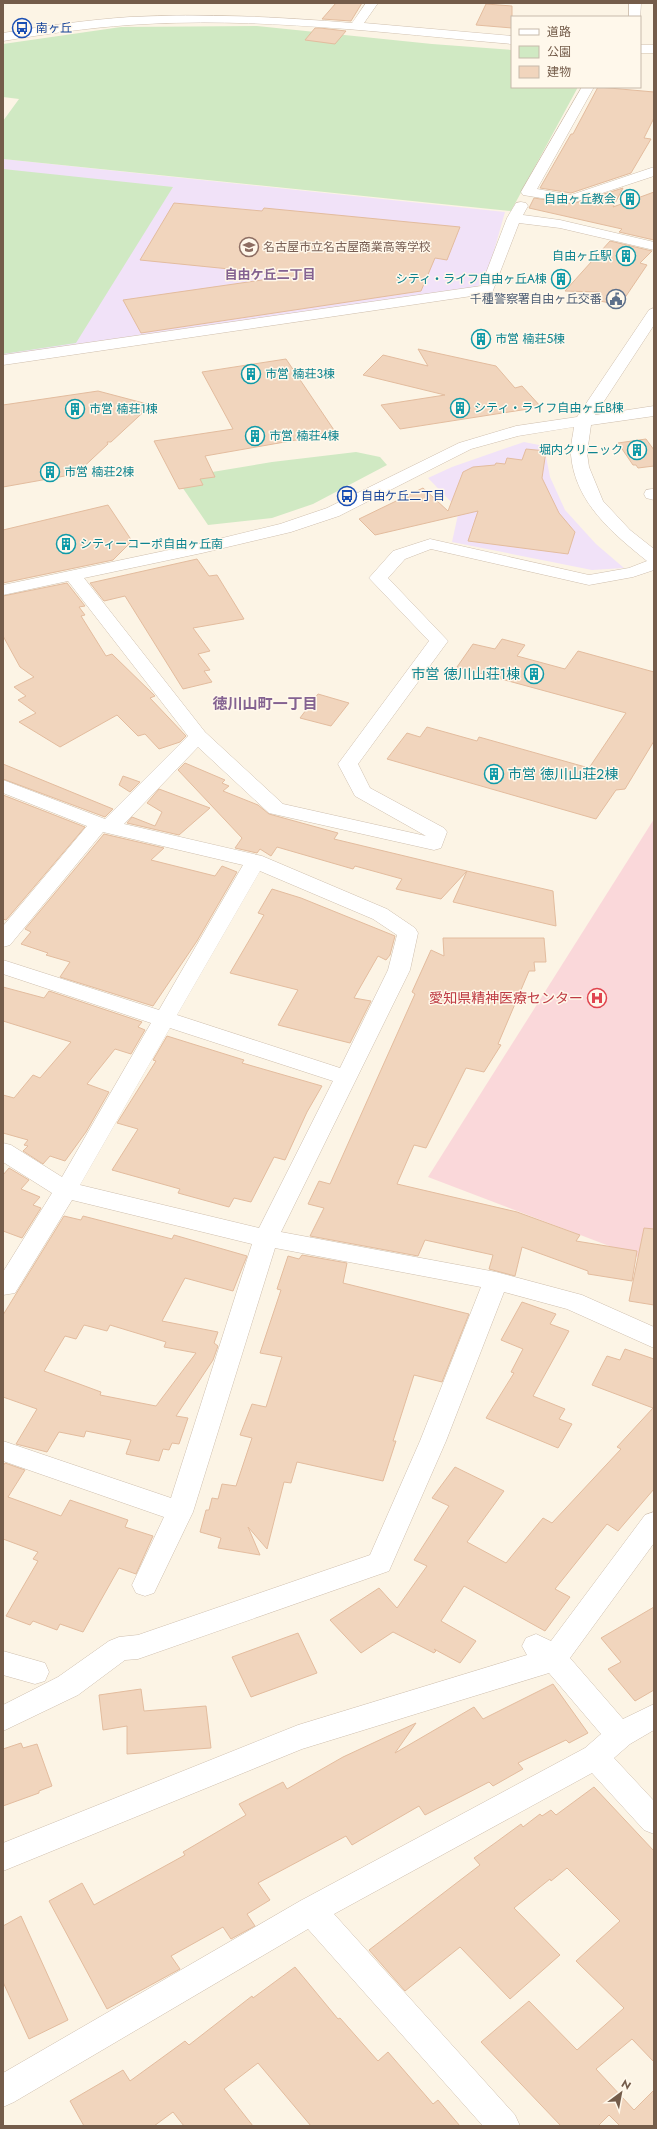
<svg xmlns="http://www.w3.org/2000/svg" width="657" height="2129" font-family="Jost,'Noto Sans JP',sans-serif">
	<rect width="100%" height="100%" fill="#fcf4e5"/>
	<!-- education -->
	<path fill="#f1e2f8" d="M3,159L505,212L485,283L475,287L3,357Z
		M524,442L544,446L550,477L565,510L596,544L624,568L592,570L452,542L459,510L428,478L452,467Z"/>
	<!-- medical -->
	<path fill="#fad8da" d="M654,819V1263L428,1177Z"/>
	<!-- green -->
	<path fill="#d0e9c3" d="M257,26L432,44L512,50V87H578L511,211L3,159V121L19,99L3,97V44L121,27Z
		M3,169L173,187L76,343L3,354Z
		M356,452L380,457L387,465L313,504L272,518L208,525L176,478L272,462Z"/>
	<!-- building -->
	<path fill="#f1d5bd" stroke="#e3bc9e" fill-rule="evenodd" d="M336,3H362L351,21L322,19Z
		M486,4L512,6V28L476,25Z
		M315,28H320L346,31L335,44L305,40Z
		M598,87L654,92V118L644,138L651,139L631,173L571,193L540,188L571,134H573Z
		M623,188L613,207L654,192V240L619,232L622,229L529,208L534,198L572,204Z
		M174,203L262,211L264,208L460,227L447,260L435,258L421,291L141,333L123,300L269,279V273L140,260Z
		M610,241L652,251L640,263L647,265L620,305L595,300L600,292L565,291Z
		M418,349L496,366L515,388L522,386L541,407L400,429L381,405L445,395L363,375L383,355L428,366Z
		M286,359L336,433L205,456L215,477L200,479L203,485L179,489L154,441L233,429L202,372Z
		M98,391L151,405L111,442H107L108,444L76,474L3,487V405Z
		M646,439L654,450V466L638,468L636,465H633L618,443Z
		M526,449L546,451L542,478L559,513L575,532L568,554L468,541L478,511L375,535L359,519L423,488L448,511L463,472L473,467L495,465L496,463L505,464L507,458L522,460Z
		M108,505L132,541L113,560L3,583V530Z
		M197,559L209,576L217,575L244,619L193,628L210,651L198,654L210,670L204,671L212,682L183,689L125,596L104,601L90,583Z
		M67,583L85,606L79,607L85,615L81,616L106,656L112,654L155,696L150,698L186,736L180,742L159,749L145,734L138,736L117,715L60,747L19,722L36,713L18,700L26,696L14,687L34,677L20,667L3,636V596Z
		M502,639L525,645L517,656L565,669L578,651L654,672V741L625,789L616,790L596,819L387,759L407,733L420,737L427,727L477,741L479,737L589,768L626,713L457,667L473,644L495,649Z
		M318,694L349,703L331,726L300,718Z
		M185,763L225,780L222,783L229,786L223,791L258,805L269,814L338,833L334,839L467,871L441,899L396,889L402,879L355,866L353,869L277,847L271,856L260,849L257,853L235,848L242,838L178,770Z
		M3,764L113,809L105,817L3,779Z
		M123,776L140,782L130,792L119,785Z
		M159,789L210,808L179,835L127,823L132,817L155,826L162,812L147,803Z
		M3,795L85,827L6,920L3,919Z
		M104,834L164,848L151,860L215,876L222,866L237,872L197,941L153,1006L60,977L70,962L46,955L48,953L21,944L31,932L25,929Z
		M467,871L553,891L556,926L453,902Z
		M272,889L301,898L395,936L390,955L386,960L378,956L354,998L371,1001L350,1043L278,1025L298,990L230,973L264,915L258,913Z
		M443,938H544L546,962H534L535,971H529L498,1044L501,1045L484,1072L466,1068L426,1148L414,1145L397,1184L517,1212L580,1235L576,1241L637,1251L632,1281L588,1274V1271L522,1247L515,1276L489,1269L493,1255L425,1240L418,1256L310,1236L324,1208L308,1204L319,1181L330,1184L415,994L412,992L431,950L444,956Z
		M3,987L44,998L49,991L142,1022L138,1027L145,1030L131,1054L115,1049L87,1084L109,1092L86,1132L65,1161L50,1156L43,1164L23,1151L28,1146L24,1145L28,1140L3,1133V1095L14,1098L33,1075L40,1078L71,1042L3,1021Z
		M167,1036L244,1060L242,1063L322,1086L307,1112L285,1160L274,1157L251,1202L234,1198L229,1207L178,1193L180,1189L112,1170L138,1129L117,1123L156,1061L153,1060Z
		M9,1168L29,1180L21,1189L40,1197L33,1205L41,1208L22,1238L3,1231V1175Z
		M64,1216L81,1220L83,1216L172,1239L174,1235L247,1256L233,1291L185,1278L162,1321L218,1332L214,1343L218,1346L213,1360L176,1416L188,1418L179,1444L172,1443L169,1450L163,1449L159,1461L126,1454L131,1440L86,1431L84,1437L59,1432L47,1452L16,1444L37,1409L3,1397V1315ZM84,1325L107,1331L110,1325L166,1342L164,1347L196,1353L156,1406L100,1395L101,1392L44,1371L65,1336L76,1339Z
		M644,1228L654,1229V1305L629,1301Z
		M302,1255L347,1263L343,1283L469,1314L442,1382L414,1375L393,1441H396L383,1481L297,1462L291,1483L284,1482L267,1549L248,1527L260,1555L218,1548L221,1538L200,1532L206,1510H209L212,1498L218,1499L222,1484L236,1486L252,1438L240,1435L252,1404L266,1407L282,1357L260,1353L281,1290L277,1289L288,1256L299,1259Z
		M522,1302L556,1314L550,1324L569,1331L533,1396L565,1409L559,1419L572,1424L558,1448L486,1418L514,1373L511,1372L523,1349L501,1340Z
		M625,1349L654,1359V1489L618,1531L607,1524L555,1589L570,1597L545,1631L464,1586L441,1621L476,1641L460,1663L434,1649L436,1651L434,1653L393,1632L361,1653L330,1620L379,1588L397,1608L427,1566L414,1560L449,1506L432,1498L455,1467L504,1491L467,1542L506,1563L543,1518L552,1523L621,1449L617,1447L653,1408L592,1385L607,1356L620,1360Z
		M5,1463L25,1470L8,1497L61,1516L70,1500L128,1520L125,1527L153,1536L136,1574L119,1568L83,1632L60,1624L57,1630L33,1621L30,1625L6,1616L38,1561L33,1559L38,1552L3,1539V1466Z
		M654,1607V1690L635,1701L608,1669L621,1662L601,1638Z
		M298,1633L317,1673L251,1697L232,1657Z
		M553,1684L588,1733L569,1743L566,1740L518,1763L523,1769L493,1786L489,1782L425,1815L419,1806L352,1845L346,1836L258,1883L270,1900L247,1914L255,1926L231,1939L223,1927L171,1956L180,1969L107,2009L49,1901L82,1883L94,1905L185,1855L183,1852L246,1815L239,1804L283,1782L287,1789L343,1757L416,1723L395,1753L474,1707L483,1719Z
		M141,1689L144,1711L206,1706L211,1748L127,1754V1726L103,1730L99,1695Z
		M21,1743L23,1748L37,1744L52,1786L39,1791V1793L3,1806V1749Z
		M594,1787L654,1851V2062L632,2039L596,2069L634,2110L654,2090V2126H618L619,2125L609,2115L598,2126H561L481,2042L529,2001L577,2050L624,2008L576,1961L620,1921L567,1868L551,1881L550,1879L514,1908L560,1955L510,1999L460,1947L405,1991L369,1950L480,1865L474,1858L495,1843L521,1824L523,1827L540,1814L542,1816L551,1810L556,1815Z
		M21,1916L68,2020L29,2039L3,1982V1926Z
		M295,1967L338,2019L340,2018L378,2061L388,2052L433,2104L438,2100L460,2126H311L258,2063L224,2089L253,2126H184L173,2112L154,2126H84L70,2101L123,2070L130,2081L185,2041L189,2045L252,1996L253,1998Z"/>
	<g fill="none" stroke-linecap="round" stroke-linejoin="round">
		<defs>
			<path id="minor" d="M366,3H378L364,23L512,36V44C385,33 256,16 129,25C87,28 45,34 3,41V33C45,26 87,20 130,17C204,13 278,17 352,23Z
				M629,3H641L640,19V17H629Z
				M640,45H654V53H640Z
				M582,87H594L537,189L571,195L654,167V176L572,203L523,195L521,192Z
				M521,202L526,203L528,206L523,215L560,220L654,242V250L560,228L519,223L492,293L3,365V355L481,286L507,218L516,203Z
				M654,308V325L595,415L654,406V416L591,425L587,453L589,467L603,501L630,530L654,549V570L633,577L589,585L431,549L405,559L388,578L448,641L358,764L370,788L444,828L447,832L441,848L434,850L269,813L198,747L124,824L262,856L387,909L415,928L418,933L410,970L281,1232L496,1272L582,1295L654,1327V1348L567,1309L504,1292L446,1441L389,1571L138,1659L125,1660L78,1695L3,1731V1705L58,1677L109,1641L119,1637L138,1635L370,1555L420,1441L481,1287L275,1248L193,1512L154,1593L145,1596L136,1593L132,1585L164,1517L3,1461V1441L171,1498L252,1244L72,1200L15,1293L3,1295V1272L52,1193L3,1162V1143L11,1145L62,1177L151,1023L3,974V960L159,1010L243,865L103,832L10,945L3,947V926L87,826L3,793V780L105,819L188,736L68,581L3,595V585L202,543L280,524L327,508L459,443L516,426L577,417L649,310ZM574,427C573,436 570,446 571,455C575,502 612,533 647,561L629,568L589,575L430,539L393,551L369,578L429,641L338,764L355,796L426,836L283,804L205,732L84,578L202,553L291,532L339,516L471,449L518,436ZM260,871L373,919L397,935L388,970L340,1068L177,1015ZM170,1028L333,1081L259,1228L80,1185Z
				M652,489H654V500L646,498L644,494L646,490Z
				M654,1512V1543L570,1658L623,1719L654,1704V1730L630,1744L614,1758L654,1801V1834L644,1830L592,1773L334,1914L515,2115L520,2126H483L308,1929L14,2102L3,2107V2073L300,1901L585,1748L601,1734L549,1673L302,1749L3,1871V1843L298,1725L527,1655L522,1646L526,1638L536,1634L551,1641L645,1515Z
				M3,1651L45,1663L49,1672L45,1681L35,1684L3,1675Z"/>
		</defs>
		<!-- minor casing -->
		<use href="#minor" stroke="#cfbfae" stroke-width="1"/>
		<!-- minor -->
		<use href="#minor" fill="#fff" fill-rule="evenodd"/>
	</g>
	<!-- icons -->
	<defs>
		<symbol id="bus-ring" viewBox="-11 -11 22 22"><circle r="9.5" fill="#fff8eb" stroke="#1a4fb4" stroke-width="1.5"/><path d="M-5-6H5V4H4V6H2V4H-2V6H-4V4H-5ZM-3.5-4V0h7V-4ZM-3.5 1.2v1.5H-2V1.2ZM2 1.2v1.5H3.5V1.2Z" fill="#1a4fb4"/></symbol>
		<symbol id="building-ring" viewBox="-11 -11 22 22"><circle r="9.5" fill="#fff8eb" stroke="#0f9aa8" stroke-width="1.5"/><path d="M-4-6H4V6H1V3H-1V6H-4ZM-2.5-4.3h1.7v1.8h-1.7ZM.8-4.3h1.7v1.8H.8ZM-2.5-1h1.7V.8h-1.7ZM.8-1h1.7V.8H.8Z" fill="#0f9aa8"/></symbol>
		<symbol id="school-ring" viewBox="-11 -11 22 22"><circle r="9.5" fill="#fff8eb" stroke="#8d6e63" stroke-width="1.5"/><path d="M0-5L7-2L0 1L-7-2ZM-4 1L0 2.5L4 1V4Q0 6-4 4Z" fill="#8d6e63"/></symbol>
		<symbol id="civic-ring" viewBox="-11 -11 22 22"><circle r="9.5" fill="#fff8eb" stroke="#5c6f8a" stroke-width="1.5"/><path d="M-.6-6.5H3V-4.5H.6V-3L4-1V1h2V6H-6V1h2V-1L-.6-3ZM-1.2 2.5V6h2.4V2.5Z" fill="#5c6f8a"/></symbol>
		<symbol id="hospital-ring" viewBox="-11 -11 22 22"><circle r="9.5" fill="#fff8eb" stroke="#e0444e" stroke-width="1.5"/><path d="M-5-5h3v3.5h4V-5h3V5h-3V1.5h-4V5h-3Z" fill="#e0444e"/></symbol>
	</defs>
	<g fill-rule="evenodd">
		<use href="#bus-ring" x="11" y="17" width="22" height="22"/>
		<use href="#building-ring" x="619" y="188" width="22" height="22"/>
		<use href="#school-ring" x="238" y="236" width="22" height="22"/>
		<use href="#building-ring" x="615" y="245" width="22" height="22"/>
		<use href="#building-ring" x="550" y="268" width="22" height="22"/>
		<use href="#civic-ring" x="605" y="288" width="22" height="22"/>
		<use href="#building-ring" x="470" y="328" width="22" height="22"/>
		<use href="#building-ring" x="240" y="363" width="22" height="22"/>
		<use href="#building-ring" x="449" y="397" width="22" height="22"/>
		<use href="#building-ring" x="64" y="398" width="22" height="22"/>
		<use href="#building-ring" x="244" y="425" width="22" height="22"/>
		<use href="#building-ring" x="626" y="439" width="22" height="22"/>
		<use href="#building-ring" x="39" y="461" width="22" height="22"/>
		<use href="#bus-ring" x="336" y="485" width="22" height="22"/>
		<use href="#building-ring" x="55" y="533" width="22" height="22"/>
		<use href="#building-ring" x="523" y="663" width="22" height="22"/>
		<use href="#building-ring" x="483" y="763" width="22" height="22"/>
		<use href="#hospital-ring" x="586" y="987" width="22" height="22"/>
	</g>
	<g text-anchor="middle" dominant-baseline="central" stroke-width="3" stroke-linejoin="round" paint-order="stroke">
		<!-- far-transit labels -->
		<g font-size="12" fill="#164399" stroke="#fff8eb" text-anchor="start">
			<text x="36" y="28">南ヶ丘</text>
			<text x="361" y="496">自由ケ丘二丁目</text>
		</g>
		<!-- far-culture labels -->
		<g font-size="12" fill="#0d838f" stroke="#fff8eb" text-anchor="start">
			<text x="616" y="199" text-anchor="end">自由ヶ丘教会</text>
			<text x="612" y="256" text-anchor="end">自由ヶ丘駅</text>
			<text x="547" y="279" text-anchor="end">シティ・ライフ自由ヶ丘A棟</text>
			<text x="495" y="339">市営 楠荘5棟</text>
			<text x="265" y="374">市営 楠荘3棟</text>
			<text x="474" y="408">シティ・ライフ自由ヶ丘B棟</text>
			<text x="89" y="409">市営 楠荘1棟</text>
			<text x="269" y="436">市営 楠荘4棟</text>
			<text x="623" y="450" text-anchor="end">堀内クリニック</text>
			<text x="64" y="472">市営 楠荘2棟</text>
			<text x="80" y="544">シティーコーポ自由ヶ丘南</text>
		</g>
		<!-- far-education labels -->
		<g font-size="12" fill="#785e54" stroke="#fff8eb" text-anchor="start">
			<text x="263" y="247">名古屋市立名古屋商業高等学校</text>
		</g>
		<!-- far-service labels -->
		<g font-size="12" fill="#4e5e75" stroke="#fff8eb" text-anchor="end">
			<text x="602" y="299">千種警察署自由ヶ丘交番</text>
		</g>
		<!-- far-neighbourhood labels -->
		<g font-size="13" font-weight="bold" fill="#846291" stroke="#fff8eb">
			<text x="270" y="274">自由ケ丘二丁目</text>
		</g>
		<!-- culture labels -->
		<g font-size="14" fill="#0d838f" stroke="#fff8eb" text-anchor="end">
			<text x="520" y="674">市営 徳川山荘1棟</text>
			<text x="508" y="774" text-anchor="start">市営 徳川山荘2棟</text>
		</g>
		<!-- health labels -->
		<g font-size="14" fill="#be3a42" stroke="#fff8eb" text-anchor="end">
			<text x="583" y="998">愛知県精神医療センター</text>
		</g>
		<!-- neighbourhood labels -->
		<g font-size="15" font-weight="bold" fill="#846291" stroke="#fff8eb">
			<text x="265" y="704">徳川山町一丁目</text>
		</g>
	</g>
	<!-- border -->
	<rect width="657" height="2129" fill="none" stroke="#745c4a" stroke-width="8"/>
	<!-- legend -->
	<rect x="511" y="16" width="130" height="72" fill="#fff8eb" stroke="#c7baab"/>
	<rect x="519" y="29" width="20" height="6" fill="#ffffff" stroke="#c7baab"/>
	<text x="547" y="36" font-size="12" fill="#745c4a">道路</text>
	<rect x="519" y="46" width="20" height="12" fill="#d0e9c3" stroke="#c7baab"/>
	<text x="547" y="56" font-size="12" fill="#745c4a">公園</text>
	<rect x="519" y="66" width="20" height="12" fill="#f1d5bd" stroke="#c7baab"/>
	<text x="547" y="76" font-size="12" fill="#745c4a">建物</text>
	<!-- north arrow -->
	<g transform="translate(621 2093) rotate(32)" stroke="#fff8eb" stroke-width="3" paint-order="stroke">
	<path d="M0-3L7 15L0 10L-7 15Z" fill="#745c4a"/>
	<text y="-6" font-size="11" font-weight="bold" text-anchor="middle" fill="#745c4a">N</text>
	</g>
</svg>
